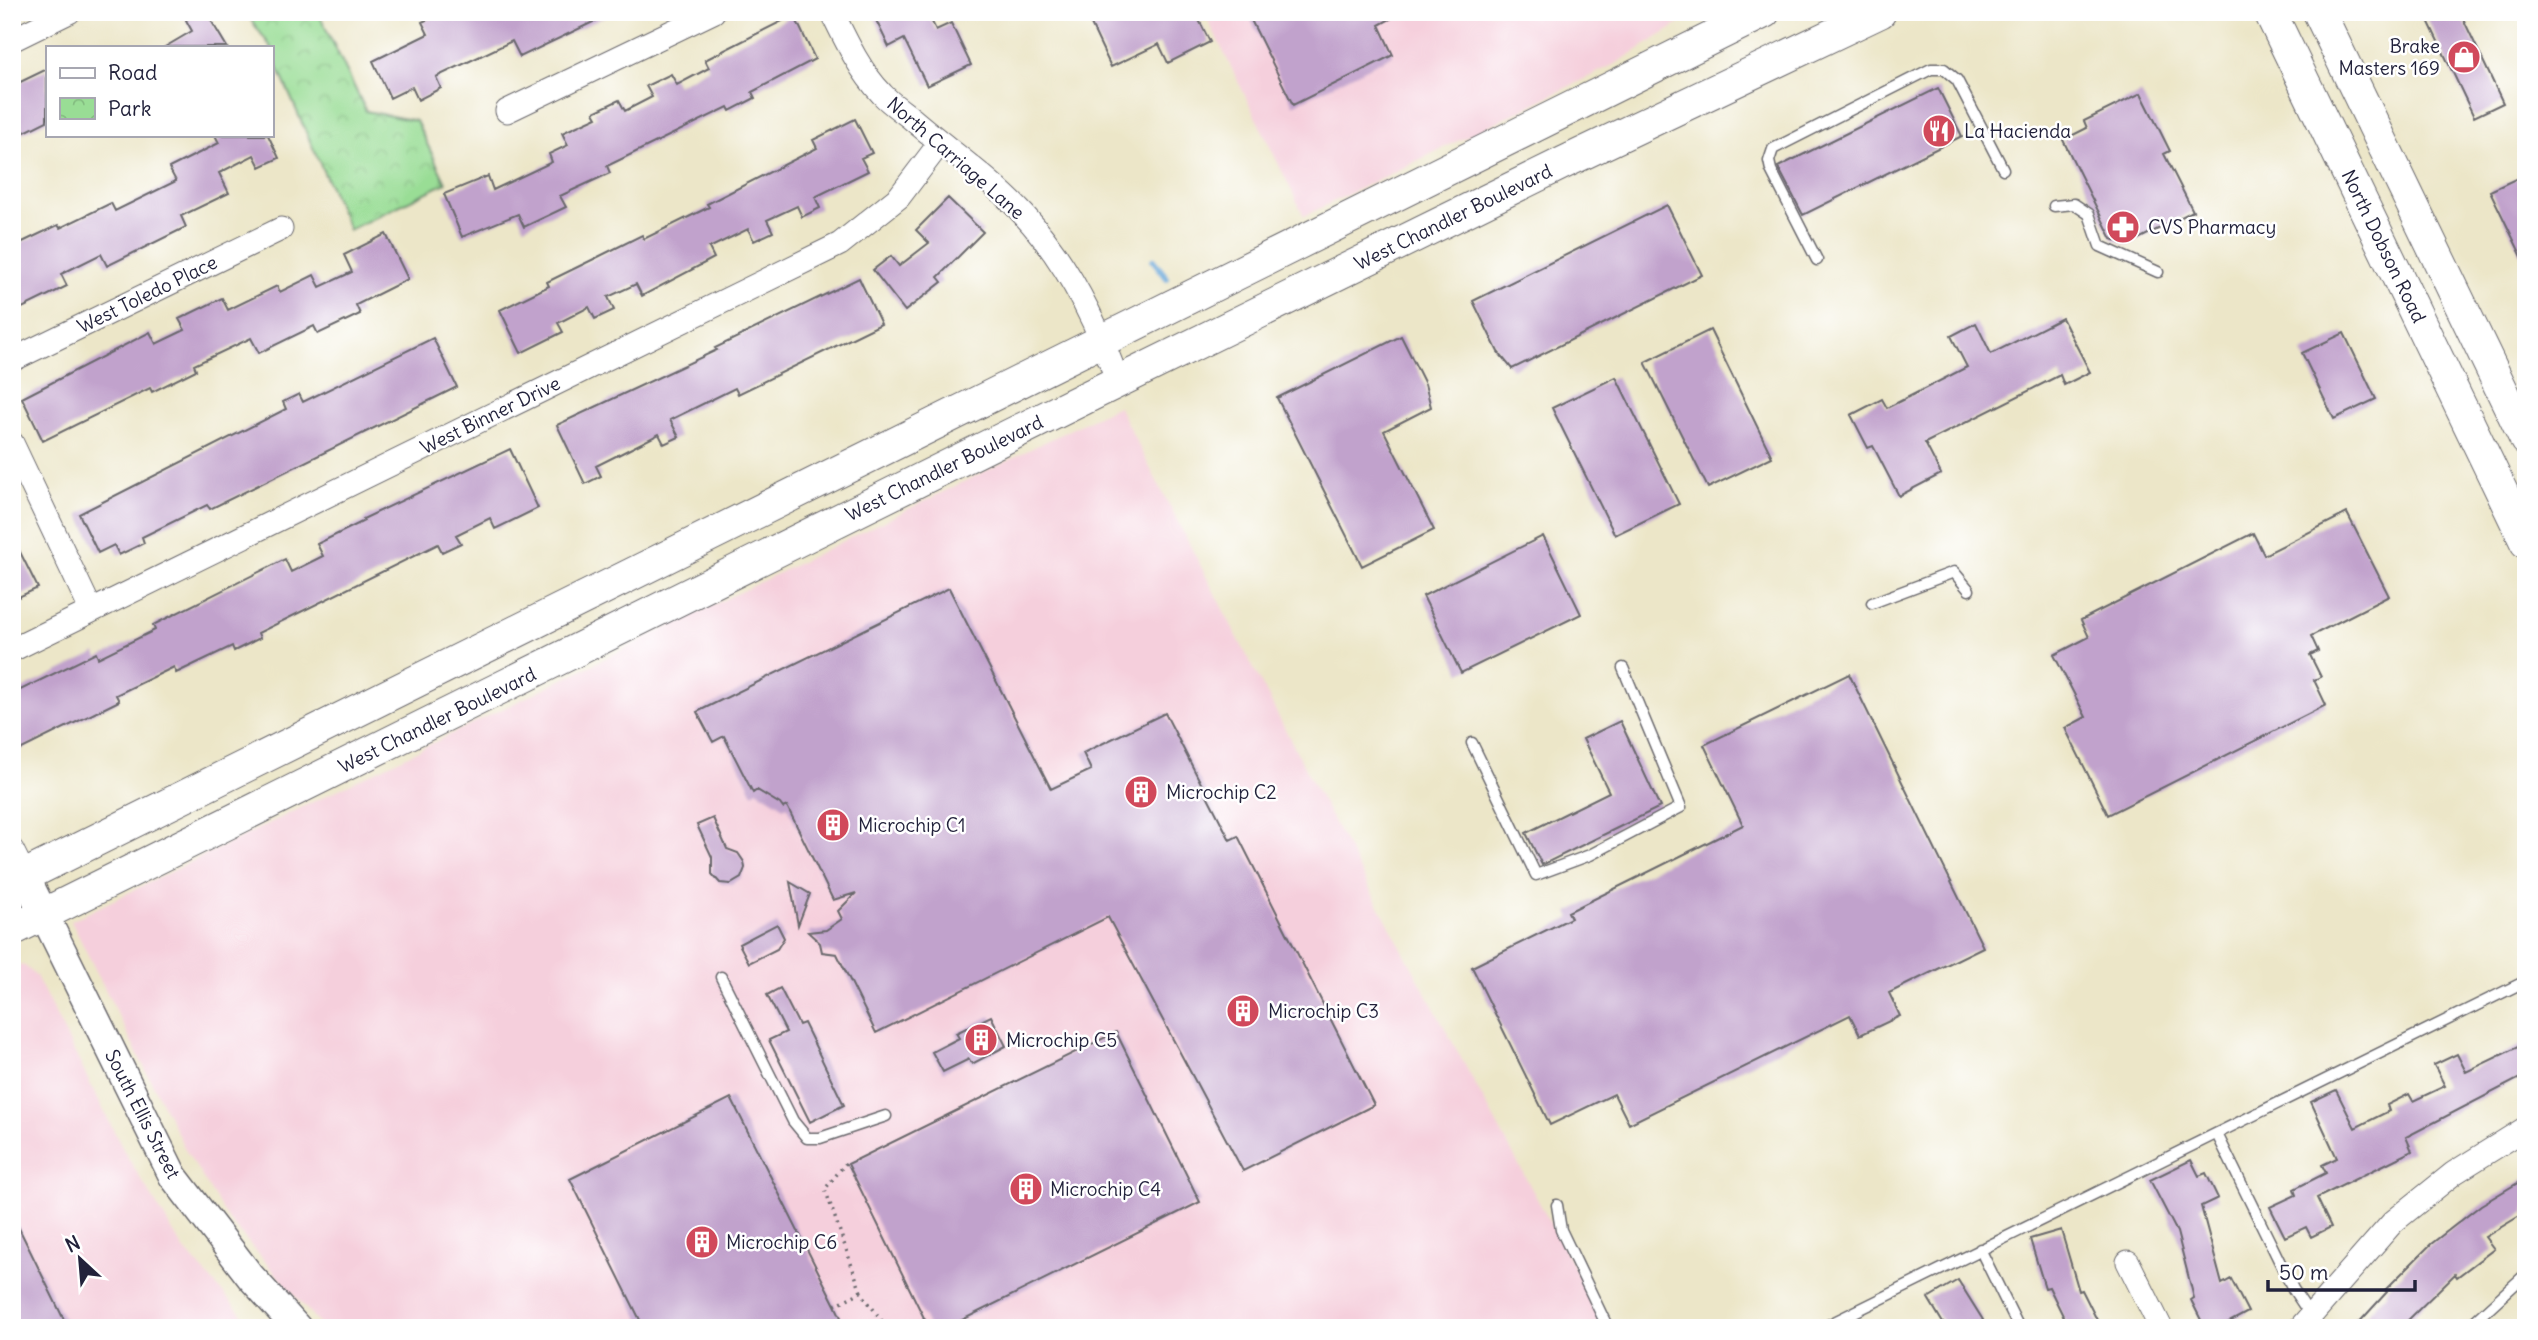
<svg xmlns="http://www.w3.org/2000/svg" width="2538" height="1340" font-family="Delius,sans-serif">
	<defs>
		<pattern id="park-crowns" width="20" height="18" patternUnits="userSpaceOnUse" patternTransform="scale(1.75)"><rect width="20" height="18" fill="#99dd95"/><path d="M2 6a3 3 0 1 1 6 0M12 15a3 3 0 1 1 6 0" fill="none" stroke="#84bd81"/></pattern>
	</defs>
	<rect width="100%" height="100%" fill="#fff"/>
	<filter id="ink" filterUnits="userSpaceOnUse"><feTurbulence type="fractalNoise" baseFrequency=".0143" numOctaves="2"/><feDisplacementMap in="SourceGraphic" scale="14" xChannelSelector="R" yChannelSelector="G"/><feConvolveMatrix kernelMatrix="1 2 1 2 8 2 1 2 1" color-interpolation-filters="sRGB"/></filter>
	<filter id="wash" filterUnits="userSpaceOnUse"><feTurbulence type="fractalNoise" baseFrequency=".00686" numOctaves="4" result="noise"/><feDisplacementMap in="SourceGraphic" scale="28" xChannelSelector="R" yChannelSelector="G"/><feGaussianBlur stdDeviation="1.57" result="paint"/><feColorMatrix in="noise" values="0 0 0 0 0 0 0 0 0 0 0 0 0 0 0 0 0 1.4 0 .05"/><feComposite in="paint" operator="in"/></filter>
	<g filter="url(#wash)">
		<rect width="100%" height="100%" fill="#ece6c8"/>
		<!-- built -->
		<path fill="#f5cfdc" d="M1204,12H1698L1617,63L1304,216Z
			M1118,406L1318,793L1607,1328H323L228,1219L186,1151L71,921Z
			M17,965L25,966L36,976L125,1153L183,1248L254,1328H12V966Z"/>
		<!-- park -->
		<path fill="url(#park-crowns)" stroke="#5e8068" stroke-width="2" d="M245,12H318L366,111L416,121L446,183L349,230L271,52V47Z"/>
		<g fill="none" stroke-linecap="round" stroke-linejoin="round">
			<!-- stream -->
			<path stroke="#65a6d8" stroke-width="6" d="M1153,260L1167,278"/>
		</g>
		<g id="blocks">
			<!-- building -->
			<path fill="#c1a2cc" d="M198,12H206L227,47H165L192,31L186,20Z
				M444,12H471L474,18L486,12H614L520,57L512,41L436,77L441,88L418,100L412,87L390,98L373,61L428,34L422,22Z
				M872,12H927L936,30L951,23L971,65L927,86L904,39L889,47Z
				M1085,12H1195L1210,42L1168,63L1159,44L1111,67Z
				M1247,12H1403L1379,25L1393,55L1293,105Z
				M2424,12H2460L2503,103L2474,117Z
				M794,15L815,59L752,92L755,98L730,111L728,107L607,166L610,173L560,196L566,207L524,227L518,214L462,237L444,194L488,176L493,190L552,162L549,154L568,145L562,133L597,117L594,112L619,100L625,111L652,97L646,86L671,74L677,85L709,68L705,60Z
				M47,69V121L23,133L12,111V86Z
				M1938,88L1962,136L1803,215L1778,167Z
				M2141,93L2170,151L2164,154L2193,211L2127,245L2112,239L2063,140L2087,128L2084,121Z
				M855,119L872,153L861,158L868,171L815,197L820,208L802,217L797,206L767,220L773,232L754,241L748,229L709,248L714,258L642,296L636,284L608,297L614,310L595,319L589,307L558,323L563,332L521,353L500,310L549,286L547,282L598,257L642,235L644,239L709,207L707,204L817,148L813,140Z
				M215,135H268L279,158L260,167L254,155L219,173L229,193L181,216L186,227L107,266L101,254L61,274L67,286L12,313V247L58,225L60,228L111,203L115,211L176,181L169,168L219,143Z
				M2526,174V265L2490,191Z
				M948,198L983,232L938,277L942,282L905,311L873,270L891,256L899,266L929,243L916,230Z
				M1667,205L1702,275L1512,369L1498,352L1473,301Z
				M386,234L408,279L356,305L360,314L318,334L314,326L259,353L251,338L194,365L196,370L152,392L150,388L43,441L22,398L150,332L156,344L185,330L179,319L222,298L228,310L277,286L280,292L314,275L320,287L352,272L344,255Z
				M859,278L881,324L738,394L735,388L670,420L679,437L664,444L659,434L622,453L596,466L601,476L585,484L557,425L717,350L715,348Z
				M2062,318L2090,372L2064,385L2060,375L1925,443L1941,474L1899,496L1873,446L1868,448L1851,415L1882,399L1887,408L1967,367L1951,336L1976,323L1991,354Z
				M1710,330L1772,457L1708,488L1645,362Z
				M2344,333L2376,399L2334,419L2302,353Z
				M1401,336L1425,384L1431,407L1384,431L1434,530L1362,566L1277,398Z
				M433,338L457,387L210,509L207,505L142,537L144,543L119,555L114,545L98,553L79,514L286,409L283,402L299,394L303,402Z
				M1616,377L1679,504L1615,535L1552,408Z
				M510,449L538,508L495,529L490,518L456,535L461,543L442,552L438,544L258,633L260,638L234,651L232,646L176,673L174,667L116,695L119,701L20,750L12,734V711L18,708L12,694L96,653L98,658L155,630L153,625L285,559L291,572L323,556L317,544L364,521L363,519Z
				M2347,513L2389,596L2311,636L2318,651L2310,655L2321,677L2314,680L2326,705L2108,815L2065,728L2086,717L2054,655L2089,637L2081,620L2253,533L2264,555Z
				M12,536L38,588L12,600Z
				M1543,536L1581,614L1461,673L1423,596Z
				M949,588L1051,789L1091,770L1083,753L1165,713L1230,840L1238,836L1374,1105L1243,1171L1108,917L876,1033L837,954L822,952L820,943L808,932L826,930L842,919L838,911L856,893L833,900L787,806L783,808L780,804L757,790L753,793L724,736L713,742L697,712Z
				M1849,674L1983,947L1889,993L1900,1016L1860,1035L1850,1015L1629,1124L1614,1094L1550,1125L1472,967L1571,918L1568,912L1743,825L1704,745Z
				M1620,721L1660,807L1542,865L1526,833L1609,792L1583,739Z
				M713,818L727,849L738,853L744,862L745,868L741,878L731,884L720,883L712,874V857L697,825Z
				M790,882L810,894L798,925Z
				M777,924L784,938L777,949L749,963L739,944Z
				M780,988L799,1025L804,1023L844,1105L810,1122L769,1040L786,1032L767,995Z
				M991,1016L1006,1046L972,1064L969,1059L943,1072L932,1052L959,1038L956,1033Z
				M1116,1032L1200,1202L946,1328H929L848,1164Z
				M2526,1043V1075L2406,1137L2412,1151L2317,1198L2331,1227L2311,1237L2306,1227L2285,1237L2270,1207L2296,1195L2294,1189L2326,1173L2322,1165L2337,1158L2311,1102L2336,1090L2355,1128L2389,1111L2387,1105L2409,1094L2413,1101L2445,1086L2434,1065L2457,1054L2466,1072Z
				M731,1098L835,1305L846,1328H644L570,1179Z
				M2191,1160L2199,1176L2206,1173L2218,1198L2201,1206L2222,1284L2231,1279L2248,1312L2218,1328H2205L2191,1300L2194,1298L2177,1232L2150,1180Z
				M2526,1178V1212L2485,1237L2494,1249L2457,1277L2455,1274L2400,1328H2354L2387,1292L2385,1290L2431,1244L2481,1205Z
				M12,1214L68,1328H12Z
				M2061,1230L2079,1291L2082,1290L2101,1328H2069L2049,1287L2045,1288L2030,1239Z
				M1958,1280L1983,1320L1970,1328H1946L1928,1298Z"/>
		</g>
	</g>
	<g filter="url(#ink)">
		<use href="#blocks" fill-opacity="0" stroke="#69676c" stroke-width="2"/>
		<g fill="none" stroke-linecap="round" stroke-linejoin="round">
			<defs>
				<path id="service" d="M2054,206L2074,204L2089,214L2100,246L2158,272
					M1817,260L1771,170L1769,161L1773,149L1931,69H1944L1957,80L2003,169
					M1872,603L1954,572L1969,590
					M1472,743L1536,875L1590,855L1681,807L1623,668
					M721,977L793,1121L807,1138H820L886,1116
					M2217,1134L2293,1289L2311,1316
					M1557,1205L1561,1230L1608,1328
					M1980,1249L2019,1328
					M1822,1328L2526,981
					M2467,1328L2526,1274"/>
				<path id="minor" d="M832,12C846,41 860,71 882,94C890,103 901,110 911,118C948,150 991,179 1024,215C1067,262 1097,323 1118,382
					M12,40L69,12
					M507,111L713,12
					M12,360L281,229
					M12,443L91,610
					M12,650L840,244L899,197L940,143
					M12,850L25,876
					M2128,1262L2161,1328
					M2300,1328L2393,1222L2454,1173L2526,1128"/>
				<path id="tertiary" d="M25,876L173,1176L250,1276L297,1328"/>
				<path id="secondary" d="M2270,12L2526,542
					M2319,12L2526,440
					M12,882L1764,12
					M12,930L1091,395L1565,162L1880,12"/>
			</defs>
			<!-- service casing -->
			<use href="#service" stroke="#69676c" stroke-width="13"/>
			<!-- minor casing -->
			<use href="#minor" stroke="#69676c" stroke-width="25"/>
			<!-- tertiary casing -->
			<use href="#tertiary" stroke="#69676c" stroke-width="31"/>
			<!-- secondary casing -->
			<use href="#secondary" stroke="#69676c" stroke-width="34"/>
			<!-- path -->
			<path stroke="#69676c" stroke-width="3.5" stroke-dasharray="2 5" stroke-linecap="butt" d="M846,1163L825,1189L861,1292
				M835,1305L861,1292L887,1328
				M903,1328L924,1319"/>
			<!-- service -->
			<use href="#service" stroke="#fff" stroke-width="10"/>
			<!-- minor -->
			<use href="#minor" stroke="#fff" stroke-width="23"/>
			<!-- tertiary -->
			<use href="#tertiary" stroke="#fff" stroke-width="28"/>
			<!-- secondary -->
			<use href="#secondary" stroke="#fff" stroke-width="32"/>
		</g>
	</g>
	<!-- icons -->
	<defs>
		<symbol id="shop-disc" viewBox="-11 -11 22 22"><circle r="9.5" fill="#d1495b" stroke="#fff"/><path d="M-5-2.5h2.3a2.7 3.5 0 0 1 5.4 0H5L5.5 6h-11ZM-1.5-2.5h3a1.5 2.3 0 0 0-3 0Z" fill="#fff"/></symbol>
		<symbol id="restaurant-disc" viewBox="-11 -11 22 22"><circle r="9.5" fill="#d1495b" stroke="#fff"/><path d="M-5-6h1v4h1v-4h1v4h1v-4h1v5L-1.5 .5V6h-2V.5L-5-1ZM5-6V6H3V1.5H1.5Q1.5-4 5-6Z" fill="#fff"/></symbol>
		<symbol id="pharmacy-disc" viewBox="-11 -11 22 22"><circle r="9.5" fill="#d1495b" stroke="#fff"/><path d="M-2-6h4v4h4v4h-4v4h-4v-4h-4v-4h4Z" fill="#fff"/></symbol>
		<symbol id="building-disc" viewBox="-11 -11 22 22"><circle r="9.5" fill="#d1495b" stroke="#fff"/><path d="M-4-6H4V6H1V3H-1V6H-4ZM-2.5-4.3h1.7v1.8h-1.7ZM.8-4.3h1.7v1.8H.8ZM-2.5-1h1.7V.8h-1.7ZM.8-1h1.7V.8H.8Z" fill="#fff"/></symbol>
	</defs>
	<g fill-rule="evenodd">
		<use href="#shop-disc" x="2445" y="38" width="38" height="38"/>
		<use href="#restaurant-disc" x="1920" y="112" width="38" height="38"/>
		<use href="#pharmacy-disc" x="2104" y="208" width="38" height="38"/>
		<use href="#building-disc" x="1122" y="773" width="38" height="38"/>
		<use href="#building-disc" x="814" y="806" width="38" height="38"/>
		<use href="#building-disc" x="1224" y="992" width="38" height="38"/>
		<use href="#building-disc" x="962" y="1021" width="38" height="38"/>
		<use href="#building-disc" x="1007" y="1170" width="38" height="38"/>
		<use href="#building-disc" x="683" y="1223" width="38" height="38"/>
	</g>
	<g text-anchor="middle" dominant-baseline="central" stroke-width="5" stroke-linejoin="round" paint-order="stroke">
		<!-- poi labels -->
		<g font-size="19" fill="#22223b" stroke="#fff" text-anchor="start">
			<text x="2440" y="46" text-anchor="end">Brake<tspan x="2440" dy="22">Masters 169</tspan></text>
			<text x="1964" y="131">La Hacienda</text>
			<text x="2148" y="227">CVS Pharmacy</text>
			<text x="1166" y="792">Microchip C2</text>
			<text x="858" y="825">Microchip C1</text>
			<text x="1268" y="1011">Microchip C3</text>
			<text x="1006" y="1040">Microchip C5</text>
			<text x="1050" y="1189">Microchip C4</text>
			<text x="726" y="1242">Microchip C6</text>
		</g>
		<!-- street labels -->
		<g font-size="19" fill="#22223b" stroke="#fff">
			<text transform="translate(956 158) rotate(41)">North Carriage Lane</text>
			<text transform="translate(1453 217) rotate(-26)">West Chandler Boulevard</text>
			<text transform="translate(2384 246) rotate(64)">North Dobson Road</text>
			<text transform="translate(147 294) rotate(-26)">West Toledo Place</text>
			<text transform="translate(490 415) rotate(-26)">West Binner Drive</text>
			<text transform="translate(944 468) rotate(-26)">West Chandler Boulevard</text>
			<text transform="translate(437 720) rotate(-26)">West Chandler Boulevard</text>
			<text transform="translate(143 1114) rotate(63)">South Ellis Street</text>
		</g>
	</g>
	<!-- margin -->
	<rect width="2538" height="1340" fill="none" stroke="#fff" stroke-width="42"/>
	<!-- legend -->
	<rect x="46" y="46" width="228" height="91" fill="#ffffff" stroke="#a7a7b1" stroke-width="2"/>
	<rect x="60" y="68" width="35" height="10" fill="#ffffff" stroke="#a7a7b1" stroke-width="2"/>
	<text x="108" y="80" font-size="21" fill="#22223b">Road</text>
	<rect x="60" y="98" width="35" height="21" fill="url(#park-crowns)" stroke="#a7a7b1" stroke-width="2"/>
	<text x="108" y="116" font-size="21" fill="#22223b">Park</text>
	<!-- north arrow -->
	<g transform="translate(80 1259) rotate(334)" stroke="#ffffff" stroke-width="5" paint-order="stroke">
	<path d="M0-5L12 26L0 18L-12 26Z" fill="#22223b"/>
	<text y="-10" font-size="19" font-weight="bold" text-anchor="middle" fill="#22223b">N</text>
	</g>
	<!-- scale -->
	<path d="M2268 1280v10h147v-10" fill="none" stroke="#22223b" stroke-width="3.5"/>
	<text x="2279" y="1280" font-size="21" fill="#22223b" stroke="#ffffff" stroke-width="5" paint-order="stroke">50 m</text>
</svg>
